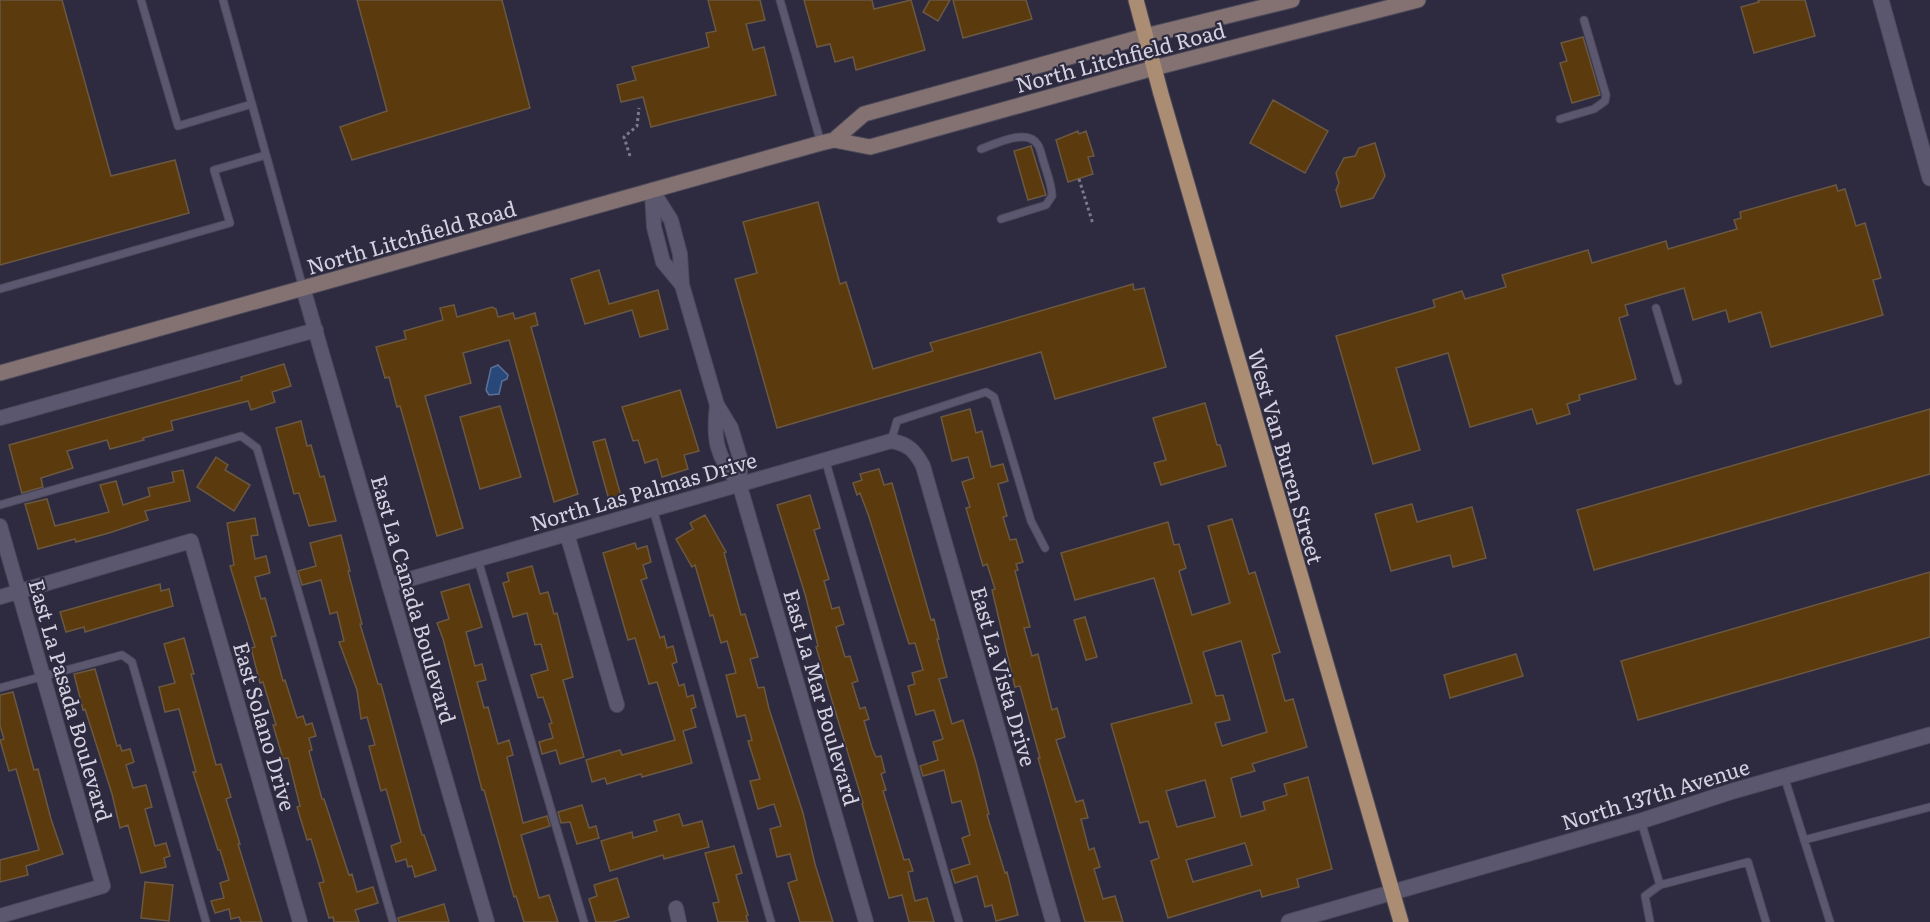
<svg xmlns="http://www.w3.org/2000/svg" width="1930" height="922" font-family="Literata,serif">
	<rect width="100%" height="100%" fill="#2e2a3f"/>
	<!-- water -->
	<path fill="#274879" stroke="#5b7198" stroke-width="1.5" d="M498,365L508,375L507,379L502,381L499,394L489,395L486,390L491,368Z"/>
	<!-- building -->
	<path fill="#5b3b0e" stroke="#6a5843" stroke-width="1.5" fill-rule="evenodd" d="M0,0H62L111,176L175,160L189,213L0,265Z
		M357,0H502L530,108L352,160L340,127L387,111Z
		M708,0H760L765,20L746,24L753,50L764,47L776,95L651,127L643,97L621,102L617,85L636,80L632,67L709,47L706,33L716,31Z
		M804,0H872L874,9L911,0L925,50L856,70L853,57L835,62L830,44L817,47Z
		M930,0H950L938,21L923,12Z
		M953,0H1026L1032,19L963,38Z
		M1758,0H1805L1815,36L1754,53L1741,7L1759,2Z
		M1583,37L1600,95L1572,103L1560,63L1567,61L1561,43Z
		M1273,100L1328,131L1305,173L1250,143Z
		M1078,131L1079,134L1086,131L1094,156L1088,157L1093,174L1068,182L1056,140Z
		M1375,143L1385,176L1373,198L1341,207L1336,190L1339,183L1336,173L1344,158L1355,156L1359,148Z
		M1031,146L1046,195L1028,200L1014,151Z
		M1836,185L1838,191L1845,189L1856,226L1865,223L1881,278L1873,280L1883,315L1771,347L1761,312L1729,322L1726,310L1693,320L1684,288L1625,305L1628,315L1619,318L1636,379L1579,395L1580,400L1567,404L1570,414L1537,424L1532,409L1470,427L1448,353L1396,368L1420,450L1373,464L1336,336L1435,307L1433,300L1462,291L1465,299L1506,287L1502,275L1588,250L1592,263L1666,241L1668,249L1737,229L1734,220L1741,218L1740,212Z
		M818,202L840,284L846,282L873,369L933,351L930,343L1133,284L1134,290L1144,288L1166,367L1055,399L1041,352L777,428L735,279L757,273L743,222Z
		M599,270L609,304L658,290L668,329L640,337L632,310L585,324L571,279Z
		M454,305L457,317L492,307L496,309L498,317L513,313L515,319L535,313L538,325L531,327L578,494L554,502L509,340L463,353L471,383L425,396L463,528L437,536L400,406L397,407L389,377L385,378L376,347L406,339L404,331L443,320L440,308Z
		M284,364L291,386L272,392L275,402L251,410L248,401L171,421L173,430L143,438L144,440L110,449L107,440L67,451L73,468L41,478L43,487L22,493L21,490L9,445L242,380L241,377Z
		M680,390L699,451L684,455L688,469L662,477L657,459L645,463L638,440L633,441L622,407Z
		M1205,403L1217,445H1220L1226,466L1161,485L1154,463L1166,460L1153,418Z
		M500,406L521,477L480,489L460,417Z
		M970,409L976,433L982,431L991,467L1003,464L1008,481L998,484L1007,516L1003,517L1010,540L1016,539L1023,562L1016,564L1018,570L1015,571L1030,627L1024,628L1032,656L1038,654L1052,710L1057,708L1065,737L1056,740L1076,802L1083,800L1088,818L1081,819L1089,850L1094,848L1100,867L1094,869L1103,899L1115,896L1123,922H1085L1038,758H1040L1020,686L1015,687L992,590L995,589L987,564L983,566L966,508L970,507L962,482L974,478L968,457L952,461L941,417Z
		M1930,409V474L1594,570L1577,510Z
		M301,421L307,446L311,445L320,477L324,476L336,521L309,526L299,493L294,494L276,428Z
		M605,439L621,496L609,500L593,442Z
		M216,457L228,465L225,470L250,485L234,511L197,487Z
		M879,469L884,485L892,483L931,620L934,619L939,639H937L947,677L939,679L952,724L963,720L976,763L989,814L987,815L1005,873L1007,872L1018,915L996,921L992,905L985,907L977,876L955,883L951,870L970,864L962,838L970,835L961,801L952,803L944,770L923,776L920,766L938,760L933,742L943,739L934,710L916,715L908,686L915,684L912,673L923,670L915,643L909,644L868,514L860,493L857,495L853,483L862,480L860,474Z
		M183,470L190,501L145,511L148,520L109,533L76,542L75,539L38,549L25,504L47,499L55,526L109,512L100,485L116,481L123,505L150,496L148,488L174,482L172,472Z
		M810,495L820,528L814,530L829,579L824,581L832,609L839,607L844,624L836,627L845,657L850,656L858,681L852,683L860,709L865,707L869,719L864,721L872,748L876,757L881,756L885,772L881,774L886,790L883,791L904,860L909,859L913,871L908,872L915,901L927,898L934,922H909L902,895L889,898L862,804L863,803L831,697L816,647L818,646L805,594L777,505Z
		M1412,504L1417,522L1472,507L1486,558L1453,567L1450,555L1391,571L1375,514Z
		M705,515L726,552L724,553L741,615L745,614L758,657L750,659L758,688L764,687L769,709L803,813L815,864L833,922H800L788,883L797,880L790,854L777,857L770,829L781,826L774,804L758,809L750,781L760,779L748,741L752,740L745,715L737,717L726,675L736,673L727,641L721,643L713,615L710,616L695,565L692,567L676,539L693,529L690,523Z
		M255,518L258,535L251,536L255,559L266,556L270,573L255,577L261,599L265,598L276,636L271,637L283,681L285,680L297,718L303,716L306,725L312,723L316,736L309,738L312,750L309,751L322,799H324L349,875L352,874L357,892L373,887L378,903L355,910L359,922H334L333,917L329,918L319,883L324,882L311,839L307,840L297,807L300,806L288,758L283,759L273,725H276L263,682L260,683L251,648L255,647L230,566L234,565L227,523Z
		M1232,519L1249,574L1255,572L1277,643L1280,652L1272,655L1285,701L1293,699L1307,747L1252,764L1255,771L1231,778L1241,817L1265,810L1263,802L1287,795L1284,784L1308,777L1332,869L1297,879L1299,887L1262,897L1260,890L1168,918L1151,861L1159,858L1148,821L1140,823L1111,724L1192,703L1154,578L1075,600L1061,553L1168,522L1174,545L1179,544L1186,568L1179,571L1192,615L1230,603L1208,526ZM1241,641L1267,732L1222,746L1215,723L1230,720L1223,695L1216,696L1203,652ZM1205,780L1215,817L1177,827L1166,791ZM1245,843L1252,865L1193,882L1186,860Z
		M341,535L350,571H348L362,624H360L378,684H381L422,835H424L436,870L415,877L412,866L408,867L406,859L396,862L391,846L401,842L386,789L381,791L369,746L375,745L367,717L361,719L357,690L339,642L344,641L337,612L330,614L321,580L302,585L298,571L316,566L310,543Z
		M635,543L637,549L647,546L651,562L643,565L647,578L641,580L660,638L664,636L667,648L673,646L677,662L672,664L679,686L684,684L687,697L693,695L696,707L691,709L696,727L683,731L692,763L642,777L641,774L607,784L605,778L592,782L586,760L620,750L622,755L675,740L657,682L649,684L635,638L628,640L603,553Z
		M532,566L540,594L548,592L554,614L557,613L573,677L563,680L584,757L560,764L556,750L542,754L539,742L553,738L549,724L552,723L543,697L538,698L531,675L548,670L541,644L535,645L527,613L513,617L503,583L509,581L507,573Z
		M1930,572V637L1638,720L1621,661Z
		M160,584L161,591L169,589L173,606L85,632L84,627L66,632L60,612Z
		M469,584L482,627L466,632L475,666L482,664L486,680L477,682L484,708L488,707L498,744L509,740L513,755L507,757L523,823L547,816L550,826L521,835L539,898L549,895L558,922H524L516,896L514,897L484,790H482L443,639L437,623L449,619L441,592Z
		M1085,617L1097,657L1086,660L1074,620Z
		M184,638L194,674H191L216,765L221,764L231,797L226,799L240,844H238L262,922H241L239,917L231,919L229,909L215,913L211,901L224,898L220,883L229,880L220,850H218L193,772H196L179,709L165,712L159,687L175,683L164,644Z
		M1516,654L1523,676L1450,698L1444,675Z
		M95,669L117,746L120,745L122,751L130,749L134,762L126,765L133,788L146,785L152,807L145,809L155,846L166,843L170,856L164,858L166,867L141,873L128,825L120,828L112,794L85,709L83,710L74,674Z
		M13,692L34,770L38,769L51,819L63,854L26,866L28,875L0,882V860L39,850L16,769L9,771L0,740L4,739L0,726V695Z
		M582,805L589,828L596,826L599,838L577,844L570,822L561,823L558,812Z
		M679,814L683,826L702,821L709,847L664,859L663,855L610,871L601,841L632,832L633,838L657,831L654,821Z
		M734,846L742,873L736,875L748,915L746,916L748,922H718L713,903L719,902L705,853Z
		M617,878L629,917L612,922H596L589,899L597,896L594,885Z
		M145,882L173,885L169,921L141,918Z
		M444,904L449,922H399L398,918Z"/>
	<g fill="none" stroke-linecap="round" stroke-linejoin="round">
		<defs>
			<path id="service" d="M141,0L178,126L252,104
				M223,0L303,288
				M780,0L821,143
				M1560,119L1594,109L1605,101L1606,95L1584,20
				M981,149C995,144 1028,127 1038,145C1041,150 1042,158 1044,163C1047,174 1052,185 1052,196L1046,205L1001,219
				M0,289L230,223L214,170L266,155
				M1656,308L1678,381
				M891,441L897,421L986,392L994,397L1031,521L1045,548
				M825,459L959,922
				M0,505L241,436L257,448L393,922
				M653,509L771,922
				M478,560L584,922
				M0,688L122,655L132,662L206,922
				M1784,776L1830,922
				M1641,821L1660,885
				M1804,840L1930,807
				M1650,922L1645,896L1660,885L1748,862L1766,922"/>
			<path id="minor" d="M652,190L671,220L680,254L682,285L717,405L731,428L741,461L739,483L866,922
				M652,193L654,227L663,262L682,285
				M303,288L487,922
				M717,405C713,439 716,457 739,483
				M0,418L316,330
				M0,526L103,886L0,916
				M567,534L617,705
				M389,585L891,441C909,444 915,451 923,466L1053,922
				M0,597L191,541L300,922
				M676,908L679,922"/>
			<path id="tertiary" d="M1881,0L1930,178
				M1289,922L1641,821L1733,791L1930,735"/>
			<path id="secondary" d="M834,140L864,114L1145,36L1292,0
				M0,373L821,143L834,140L870,147L1154,68L1418,0"/>
			<path id="primary" d="M1136,0L1161,94L1401,922"/>
		</defs>
		<!-- service casing -->
		<use href="#service" stroke="#4b485a" stroke-width="9"/>
		<!-- minor casing -->
		<use href="#minor" stroke="#4b485a" stroke-width="16"/>
		<!-- tertiary casing -->
		<use href="#tertiary" stroke="#4b485a" stroke-width="17"/>
		<!-- secondary casing -->
		<use href="#secondary" stroke="#4b485a" stroke-width="17"/>
		<!-- primary casing -->
		<use href="#primary" stroke="#4b485a" stroke-width="17"/>
		<!-- path -->
		<path stroke="#7b798b" stroke-width="3" stroke-dasharray="3 3" stroke-linecap="butt" d="M630,156L624,137L637,126L639,108
			M1079,179L1093,224"/>
		<!-- service -->
		<use href="#service" stroke="#5b576f" stroke-width="7"/>
		<!-- minor -->
		<use href="#minor" stroke="#5b576f" stroke-width="14"/>
		<!-- tertiary -->
		<use href="#tertiary" stroke="#5b576f" stroke-width="15"/>
		<!-- secondary -->
		<use href="#secondary" stroke="#837271" stroke-width="15"/>
		<!-- primary -->
		<use href="#primary" stroke="#ab8d73" stroke-width="15"/>
	</g>
	<g text-anchor="middle" dominant-baseline="central" stroke-width="4.5" stroke-linejoin="round" paint-order="stroke">
		<!-- street labels -->
		<g font-size="21" fill="#d3d2e0" stroke="#2e2a3f">
			<text transform="translate(1120 56) rotate(-15)">North Litchfield Road</text>
			<text transform="translate(411 236) rotate(-16)">North Litchfield Road</text>
			<text transform="translate(1287 456) rotate(74)">West Van Buren Street</text>
			<text transform="translate(643 490) rotate(-16)">North Las Palmas Drive</text>
			<text transform="translate(415 599) rotate(74)">East La Canada Boulevard</text>
			<text transform="translate(1005 676) rotate(74)">East La Vista Drive</text>
			<text transform="translate(823 697) rotate(74)">East La Mar Boulevard</text>
			<text transform="translate(72 700) rotate(74)">East La Pasada Boulevard</text>
			<text transform="translate(266 726) rotate(74)">East Solano Drive</text>
			<text transform="translate(1655 793) rotate(-17)">North 137th Avenue</text>
		</g>
	</g>
</svg>
